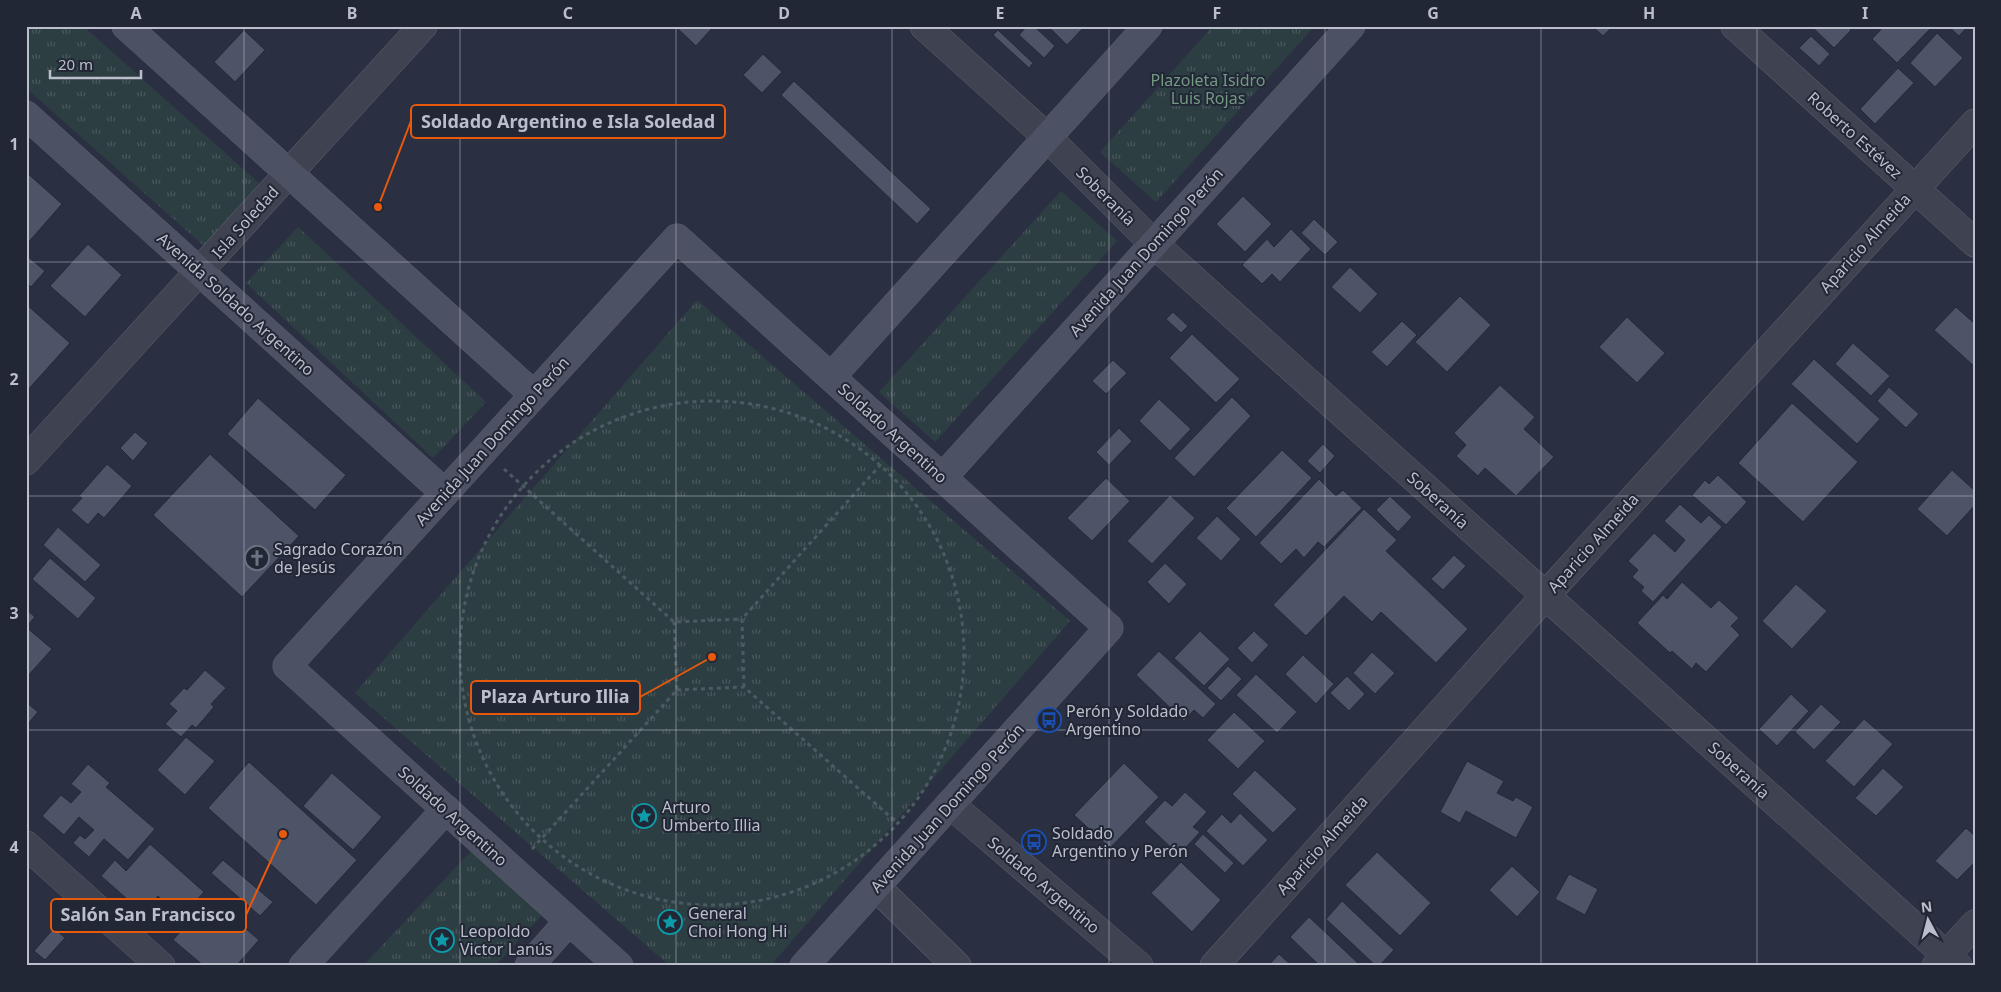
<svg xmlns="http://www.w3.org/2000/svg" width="2001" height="992" font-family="'Noto Sans',sans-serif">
	<defs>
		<pattern id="park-tufts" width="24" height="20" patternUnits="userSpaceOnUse" patternTransform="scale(1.25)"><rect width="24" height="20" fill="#2d3e43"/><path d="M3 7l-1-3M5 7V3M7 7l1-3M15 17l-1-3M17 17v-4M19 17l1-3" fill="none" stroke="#4a585d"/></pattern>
	</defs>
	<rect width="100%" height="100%" fill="#2a3041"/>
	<!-- park -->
	<path fill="url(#park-tufts)" d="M26,26H83L260,184L204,246L26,88Z
		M1213,26H1315L1156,202L1100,152Z
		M1061,191L1117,241L935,442L879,392Z
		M298,227L486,402L433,458L246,283Z
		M697,300L1070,621L770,966H670L355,693Z
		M471,851L541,916L495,966H363Z"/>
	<!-- building -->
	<path fill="#4e5467" stroke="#242938" d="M675,26H714L696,46Z
		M1027,26H1034L1055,46L1044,58L1019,35Z
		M1048,26H1085L1067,45Z
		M1592,26H1613L1603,36Z
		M1811,26H1847L1851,30L1834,48Z
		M1884,26H1928L1930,29L1897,63L1872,39Z
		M1948,26H1968L1959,36Z
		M244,30L265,50L235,82L214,62Z
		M998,30L1033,63L1029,68L993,35Z
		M1937,33L1963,58L1935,87L1910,63Z
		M1811,36L1830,54L1819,66L1799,48Z
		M763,54L782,72L762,93L743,75Z
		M1898,68L1914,83L1875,124L1860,109Z
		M794,81L931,209L917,224L781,95Z
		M26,172L62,204L26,245Z
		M1243,196L1272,224L1245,252L1216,224Z
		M1314,219L1338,242L1325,255L1301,233Z
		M1291,229L1311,249L1280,282L1272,274L1262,284L1242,265L1267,239L1274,247Z
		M88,244L122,275L85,317L50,286Z
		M26,255L45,271L31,287L26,282Z
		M1350,267L1378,294L1360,313L1331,287Z
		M1460,296L1491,325L1447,372L1415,342Z
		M27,305L70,343L26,392V306Z
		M1956,307L1975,324V367L1934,330Z
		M1173,312L1188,326L1181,333L1166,319Z
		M1627,317L1665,353L1637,383L1599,347Z
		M1402,321L1417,335L1387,367L1371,352Z
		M1192,334L1240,379L1216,403L1169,358Z
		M1853,343L1890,376L1871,396L1835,364Z
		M1814,359L1880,419L1857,444L1791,384Z
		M1113,360L1127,373L1106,394L1092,381Z
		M1500,385L1535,417L1524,429L1554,457L1516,496L1485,468L1478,476L1456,456L1466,445L1454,433Z
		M1889,387L1919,414L1906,428L1877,401Z
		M1232,397L1251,416L1194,477L1174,458Z
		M258,398L346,475L315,510L227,434Z
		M1159,399L1191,429L1170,451L1139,421Z
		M1792,403L1858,462L1803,522L1738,463Z
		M1119,428L1132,441L1109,465L1096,452Z
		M135,432L148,443L133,461L120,448Z
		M1323,444L1335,456L1320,473L1307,461Z
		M1282,450L1312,478L1256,537L1226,508Z
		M210,454L299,536L242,597L153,515Z
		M107,464L132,486L104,518L98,513L88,525L71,510L82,498L79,496Z
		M1952,470L1975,491V505L1947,536L1917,509Z
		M1718,475L1747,502L1726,525L1692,495L1705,480L1709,484Z
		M1106,478L1130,501L1092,541L1067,518Z
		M1319,479L1336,496L1343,490L1362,508L1324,547L1318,542L1304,558L1296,549L1281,564L1259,543Z
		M1170,495L1195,518L1152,564L1127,541Z
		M1390,496L1412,517L1398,532L1376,510Z
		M1680,504L1701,523L1709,515L1722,527L1653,602L1641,591L1644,587L1632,577L1638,570L1628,561L1654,533L1675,552L1685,540L1664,521Z
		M1364,509L1397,540L1386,551L1468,629L1436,663L1381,612L1372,622L1344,596L1306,636L1273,605Z
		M1217,516L1241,539L1221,561L1196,538Z
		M58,527L101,565L85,582L43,545Z
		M1454,555L1466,566L1443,590L1431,579Z
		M50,558L96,598L78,619L32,579Z
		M1165,563L1187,584L1169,604L1147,582Z
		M1682,582L1711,608L1719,600L1739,618L1731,626L1740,635L1706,672L1696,663L1692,669L1672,651L1670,653L1637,623L1663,595L1667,599Z
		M1796,584L1827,611L1792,649L1762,621Z
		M26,609L35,617L26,627L52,649L26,678Z
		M1200,631L1230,659L1204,686L1174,658Z
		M1254,631L1269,645L1252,663L1237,648Z
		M1159,651L1216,704L1203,718L1194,710L1184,721L1136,675Z
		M1372,652L1395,673L1375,694L1353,673Z
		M1303,655L1334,684L1316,704L1285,674Z
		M1228,666L1242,679L1221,701L1207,688Z
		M205,670L226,688L211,704L214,707L196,728L192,725L181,737L165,724L177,711L169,704L184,688L187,690Z
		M1256,674L1297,712L1277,733L1236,695Z
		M1347,676L1365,694L1349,711L1330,693Z
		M1791,694L1809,711L1777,746L1759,729Z
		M26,702L38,712L26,726Z
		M1821,704L1841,722L1814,750L1795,732Z
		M1234,712L1265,741L1238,769L1207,740Z
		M1864,719L1893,744L1854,787L1825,761Z
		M186,737L215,761L185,795L157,770Z
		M1467,761L1504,781L1497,793L1513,801L1516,797L1533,807L1516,838L1466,811L1460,823L1440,812Z
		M249,762L357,860L316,905L208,808Z
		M1124,763L1159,797L1110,848L1074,815Z
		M88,764L110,783L106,787L155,829L128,860L104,839L89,857L73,843L80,835L85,839L94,830L79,817L64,835L42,816L61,795L71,803L81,792L71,784Z
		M1883,768L1904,787L1876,816L1855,798Z
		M1255,770L1297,809L1273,833L1232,794Z
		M332,773L382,817L353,850L303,806Z
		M1185,792L1207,812L1193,827L1200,832L1179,855L1144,822L1165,800L1172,806Z
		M1240,813L1268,840L1243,866L1206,831L1222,814L1231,823Z
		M1966,828L1975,836V862L1957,880L1935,861Z
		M1203,834L1234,863L1225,873L1194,844Z
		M150,844L204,892L181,917L158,896L143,913L101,876L115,860L126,871Z
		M1377,852L1431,903L1400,936L1345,885Z
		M223,860L273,902L260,916L211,873Z
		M1181,862L1221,900L1192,932L1151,893Z
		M1512,866L1540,892L1517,917L1489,890Z
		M1569,874L1598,889L1585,915L1555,899Z
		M210,898L259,940L236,966H204L173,940Z
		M1342,901L1394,950L1379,966H1376L1326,919Z
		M1309,917L1361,966H1320L1290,937Z
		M54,928L65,938L45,960L34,951Z
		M1279,954L1292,966H1268Z"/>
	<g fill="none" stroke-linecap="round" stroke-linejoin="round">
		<defs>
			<path id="street" d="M924,26L1047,137L1154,244L1958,966
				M1735,26L1975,243
				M26,461L423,26
				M950,804L1139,966
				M26,845L161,966
				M876,887L957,966
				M1214,966L1545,596L1975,123
				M1936,966L1975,924"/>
			<path id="secondary" d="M126,26L534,395
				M26,115L445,493
				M831,377L1148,26
				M942,478L1351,26
				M303,966L446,809
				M529,966L569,921
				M619,966L287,666L677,238L1109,628L804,966"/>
		</defs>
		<!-- street casing -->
		<use href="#street" stroke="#5c606e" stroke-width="29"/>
		<!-- secondary casing -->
		<use href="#secondary" stroke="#5c606e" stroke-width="29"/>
		<!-- path -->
		<path stroke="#4c5b61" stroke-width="3" stroke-dasharray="4 4" stroke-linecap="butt" d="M460 653a252 252 0 1 1 504 0a252 252 0 1 1-504 0Z
			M504,469L674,622L742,619
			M744,687L742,619L883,462
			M677,690L744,687L895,821
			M532,849L677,690L674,622"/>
		<!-- street -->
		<use href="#street" stroke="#3e4251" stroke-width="28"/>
		<!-- secondary -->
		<use href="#secondary" stroke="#4c5163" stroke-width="28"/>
	</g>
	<!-- grid -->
	<path fill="none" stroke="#bbbecb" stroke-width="1" stroke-opacity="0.55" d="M244,26V966M460,26V966M676,26V966M892,26V966M1109,26V966M1325,26V966M1541,26V966M1757,26V966M26,262H1975M26,496H1975M26,730H1975"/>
	<!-- icons -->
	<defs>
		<symbol id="church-ring" viewBox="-11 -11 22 22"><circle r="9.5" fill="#222736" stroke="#6b7280" stroke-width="1.5"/><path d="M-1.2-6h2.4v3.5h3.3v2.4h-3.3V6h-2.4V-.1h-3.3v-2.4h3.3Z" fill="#6b7280"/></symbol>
		<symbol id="bus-ring" viewBox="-11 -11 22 22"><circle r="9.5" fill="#222736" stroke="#1a4fb4" stroke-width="1.5"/><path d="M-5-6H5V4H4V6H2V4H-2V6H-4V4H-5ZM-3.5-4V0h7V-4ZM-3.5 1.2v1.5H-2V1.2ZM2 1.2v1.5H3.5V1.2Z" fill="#1a4fb4"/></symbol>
		<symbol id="sight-ring" viewBox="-11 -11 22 22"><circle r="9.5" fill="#222736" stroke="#0f9aa8" stroke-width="1.5"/><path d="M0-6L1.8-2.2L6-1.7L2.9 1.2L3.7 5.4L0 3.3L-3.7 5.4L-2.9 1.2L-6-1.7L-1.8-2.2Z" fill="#0f9aa8"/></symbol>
	</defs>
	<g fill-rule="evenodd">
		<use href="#church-ring" x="243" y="544" width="28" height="28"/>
		<use href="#bus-ring" x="1035" y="706" width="28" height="28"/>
		<use href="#sight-ring" x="630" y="802" width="28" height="28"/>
		<use href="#bus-ring" x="1020" y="828" width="28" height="28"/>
		<use href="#sight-ring" x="656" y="908" width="28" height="28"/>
		<use href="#sight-ring" x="428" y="926" width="28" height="28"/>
	</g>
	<g text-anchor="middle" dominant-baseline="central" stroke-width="4" stroke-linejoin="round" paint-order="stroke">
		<!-- park labels -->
		<g font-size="16" fill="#749983" stroke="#222736">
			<text x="1208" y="80">Plazoleta Isidro<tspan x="1208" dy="18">Luis Rojas</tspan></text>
		</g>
		<!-- street labels -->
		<g font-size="16" fill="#bbbecb" stroke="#222736">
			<text transform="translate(1855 135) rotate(42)">Roberto Estévez</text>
			<text transform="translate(1106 196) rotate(45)">Soberanía</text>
			<text transform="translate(245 222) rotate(-48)">Isla Soledad</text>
			<text transform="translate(1865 243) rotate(-48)">Aparicio Almeida</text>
			<text transform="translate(1146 252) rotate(-48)">Avenida Juan Domingo Perón</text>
			<text transform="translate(236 304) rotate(42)">Avenida Soldado Argentino</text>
			<text transform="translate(893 433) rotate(42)">Soldado Argentino</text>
			<text transform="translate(492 441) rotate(-48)">Avenida Juan Domingo Perón</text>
			<text transform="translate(1438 500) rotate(42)">Soberanía</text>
			<text transform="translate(1593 543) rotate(-48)">Aparicio Almeida</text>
			<text transform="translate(1739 770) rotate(42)">Soberanía</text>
			<text transform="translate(947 808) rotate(-48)">Avenida Juan Domingo Perón</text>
			<text transform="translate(453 816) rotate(42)">Soldado Argentino</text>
			<text transform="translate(1322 845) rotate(-48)">Aparicio Almeida</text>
			<text transform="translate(1044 885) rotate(40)">Soldado Argentino</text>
		</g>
		<!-- poi labels -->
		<g font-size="16" fill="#bbbecb" stroke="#222736" text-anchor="start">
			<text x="274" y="549">Sagrado Corazón<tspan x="274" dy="18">de Jesús</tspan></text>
			<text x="1066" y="711">Perón y Soldado<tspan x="1066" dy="18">Argentino</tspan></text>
			<text x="662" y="807">Arturo<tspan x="662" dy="18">Umberto Illia</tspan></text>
			<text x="1052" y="833">Soldado<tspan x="1052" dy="18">Argentino y Perón</tspan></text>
			<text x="688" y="913">General<tspan x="688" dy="18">Choi Hong Hi</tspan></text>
			<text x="460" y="931">Leopoldo<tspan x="460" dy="18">Victor Lanús</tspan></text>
		</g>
	</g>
	<!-- callouts -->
	<path fill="none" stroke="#e8590c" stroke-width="2" d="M378 207L411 121M712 657L640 697M283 834L246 915"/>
	<g fill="#e8590c" stroke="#222736" stroke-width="2">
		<circle cx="378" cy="207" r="5"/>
		<circle cx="712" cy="657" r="5"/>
		<circle cx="283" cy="834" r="5"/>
	</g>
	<g fill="#222736" stroke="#e8590c" stroke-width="2">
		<rect x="411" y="105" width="314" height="33" rx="5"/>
		<rect x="471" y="681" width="169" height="33" rx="5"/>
		<rect x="51" y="899" width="195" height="33" rx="5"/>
	</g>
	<g font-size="18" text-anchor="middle" font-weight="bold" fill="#bbbecb">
		<text x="568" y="128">Soldado Argentino e Isla Soledad</text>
		<text x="555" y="703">Plaza Arturo Illia</text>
		<text x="148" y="921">Salón San Francisco</text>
	</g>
	<!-- border -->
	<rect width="2001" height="992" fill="none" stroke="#222736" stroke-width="55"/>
	<!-- north arrow -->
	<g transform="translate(1928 920) rotate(353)" stroke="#222736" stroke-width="4" paint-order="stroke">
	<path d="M0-4L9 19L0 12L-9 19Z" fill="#bbbecb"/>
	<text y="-8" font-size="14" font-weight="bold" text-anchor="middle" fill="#bbbecb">N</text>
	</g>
	<!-- scale -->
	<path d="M50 70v8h91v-8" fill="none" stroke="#bbbecb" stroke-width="2.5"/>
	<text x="58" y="70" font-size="15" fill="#bbbecb" stroke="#222736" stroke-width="4" paint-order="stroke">20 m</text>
	<rect x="28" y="28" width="1946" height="936" fill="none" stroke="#bbbecb" stroke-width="2"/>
	<g font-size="16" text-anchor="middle" font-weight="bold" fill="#bbbecb">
		<text x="136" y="19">A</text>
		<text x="352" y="19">B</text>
		<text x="568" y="19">C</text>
		<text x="784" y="19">D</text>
		<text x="1000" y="19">E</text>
		<text x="1217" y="19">F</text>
		<text x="1433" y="19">G</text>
		<text x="1649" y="19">H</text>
		<text x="1865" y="19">I</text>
		<text x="14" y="150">1</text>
		<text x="14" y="385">2</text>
		<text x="14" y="619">3</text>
		<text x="14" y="853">4</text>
	</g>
</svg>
